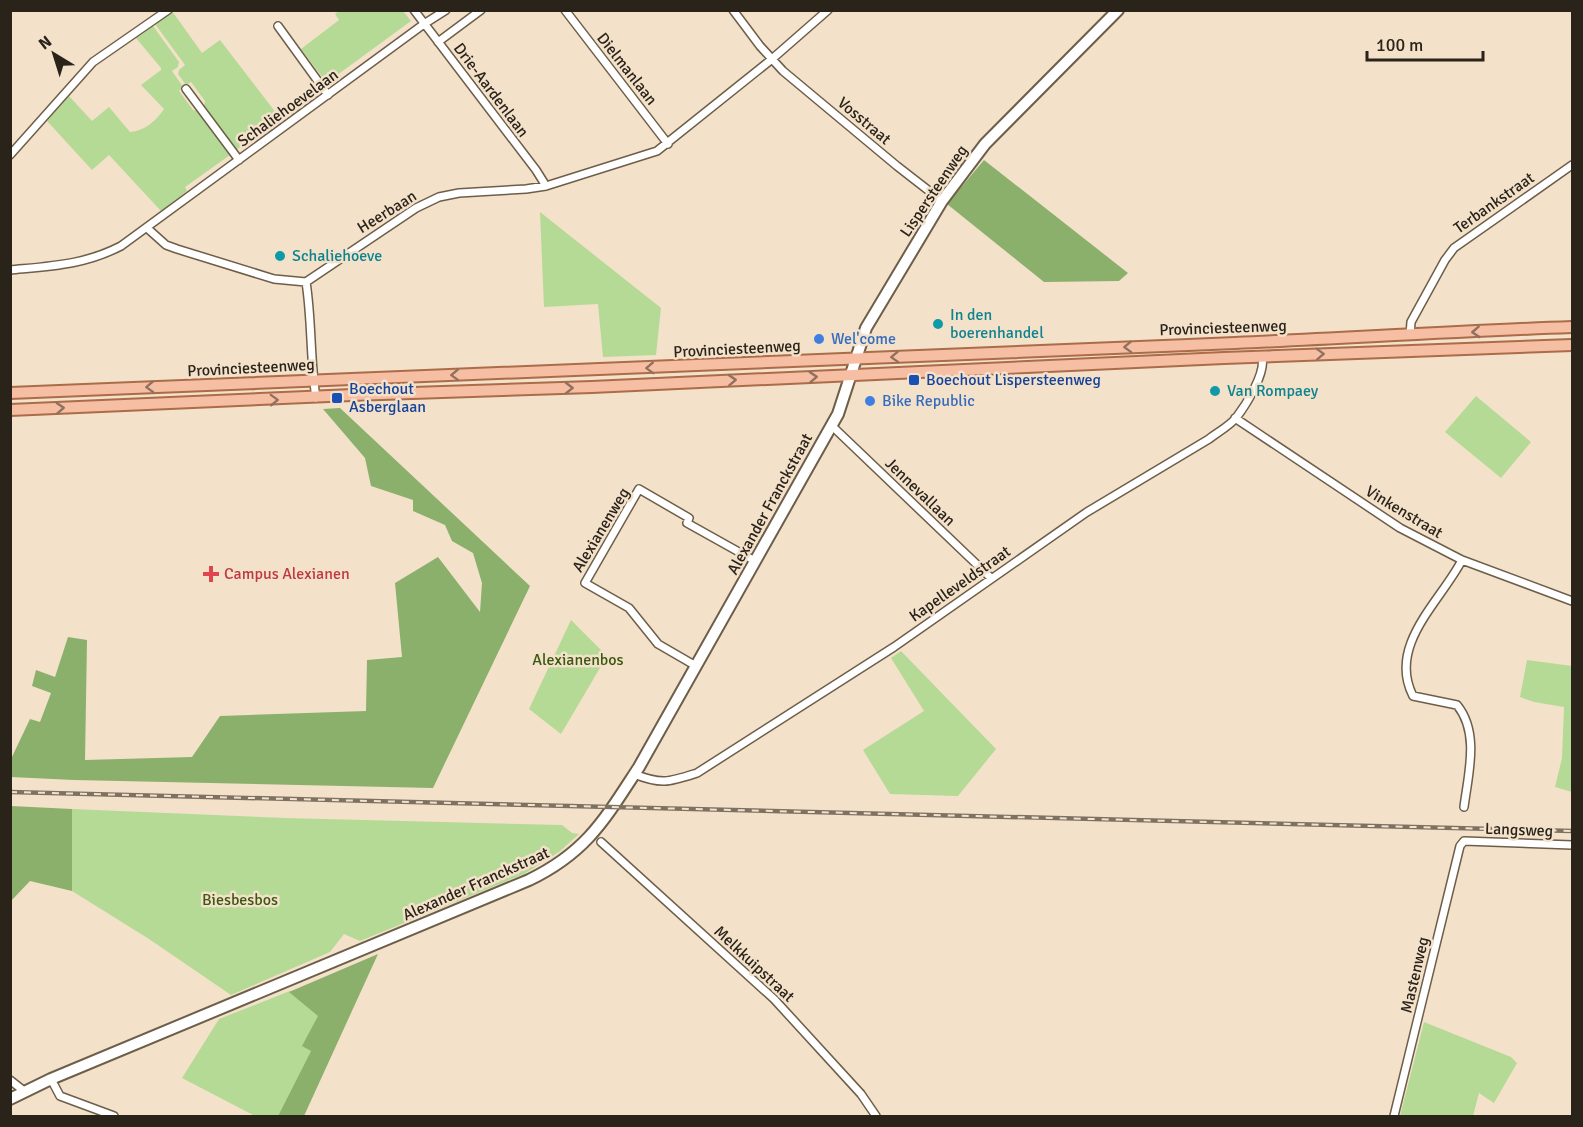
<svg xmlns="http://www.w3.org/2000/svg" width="1583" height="1127" font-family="Signika,sans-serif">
	<rect width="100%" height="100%" fill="#f3e1ca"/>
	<!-- green -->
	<path fill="#b5da95" d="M172,11L202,53L220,40L280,118L236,150L204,107L205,101L191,82L186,85L178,74L179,70L185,65L155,24L156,22Z
		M339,11H403L411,21L333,78H323L301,49L339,20L335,14Z
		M151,26H153L179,62L178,67L172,71L183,87L179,91L193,110L199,111L230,155L185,187L187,191L161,211L109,155L92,170L47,121L69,96L92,121L109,107L130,132C145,131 157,120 164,109L141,85L161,70V68L136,38L145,32V30Z
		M540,212L661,308L656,355L603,357L598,304L544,307Z
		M1476,396L1531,442L1501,478L1445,432Z
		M571,620L607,656L561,734L529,709Z
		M901,651L996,749L958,796L890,794L863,750L924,711L891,658Z
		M1527,660L1572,666V792L1555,787L1562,758L1564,707L1534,702L1520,697Z
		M72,809L286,818L562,825L572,833L579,834L559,852L524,874L360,941L344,934L330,952L231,995L149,939L72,891Z
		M290,991L319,1016L303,1045L311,1051L278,1116H255L182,1078L219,1019Z
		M1424,1022L1511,1057L1517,1063L1494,1103L1479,1093L1473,1116H1400Z"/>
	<!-- forest -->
	<path fill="#8bb06b" d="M984,160L1128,273L1119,281L1044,282L947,204Z
		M340,408L530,586L433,788L74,780L11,777V759L30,719L40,722L51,693L32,686L36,670L55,677L68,637L87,640L85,760L192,757L220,716L366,711L367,660L402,657L395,583L438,557L480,612L482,583L473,553L452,541L445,525L413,511V500L371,486L365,458L323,409Z
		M11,806L72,809V891L30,881L11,901Z
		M378,954L304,1116H278L311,1051L302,1046L318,1016L289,992Z"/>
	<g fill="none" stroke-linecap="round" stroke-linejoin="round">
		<defs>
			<path id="street" d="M414,10L536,170L546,186
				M565,10L668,144
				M733,10L760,46L783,71L897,166L942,201
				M278,26L328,95
				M438,42L481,10
				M186,89L239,160
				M10,155L93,62L168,10
				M147,228L166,245L177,249L274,279L306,282L416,208L439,197L459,193L526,189L546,186L657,151L772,59L828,10
				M10,270C52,266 84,265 121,246L424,24L446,10
				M306,282C312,320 310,359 316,398
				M1410,335L1411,322L1445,260L1454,248L1572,165
				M1235,418L1400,528L1462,560L1572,601
				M831,425L991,578
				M1462,560C1441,601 1387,645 1413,696L1457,705C1480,733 1468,775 1464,807
				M696,666L658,644L629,608L585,583L639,489L689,518L687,523L755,561
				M634,774C662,785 669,782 697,773L894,647L1087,512L1209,439C1218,432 1228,427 1236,418C1246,405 1266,373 1262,357
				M601,842L774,999L861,1094L876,1116
				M51,1079L60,1096L114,1116
				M10,1080L24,1091
				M1394,1116L1460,846L1464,841L1572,845"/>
			<path id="secondary" d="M10,1099L51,1079L529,880C587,852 605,819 639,767L838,414L866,328L942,201L985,144L1118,10"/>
			<path id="primary" d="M10,393C419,376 827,360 1235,343C1348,338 1460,331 1572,327
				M10,410L352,395L592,387L1224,358L1572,345"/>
		</defs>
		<!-- street casing -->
		<use href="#street" stroke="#6d5e49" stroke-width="10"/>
		<!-- secondary casing -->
		<use href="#secondary" stroke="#6d5e49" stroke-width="14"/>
		<!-- primary casing -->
		<use href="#primary" stroke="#ab6c4a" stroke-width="14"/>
		<!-- street -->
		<use href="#street" stroke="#fff" stroke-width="7"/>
		<!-- secondary -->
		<use href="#secondary" stroke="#fff" stroke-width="10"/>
		<!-- primary -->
		<use href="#primary" stroke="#f6bea2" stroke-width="10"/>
		<defs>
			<path id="rail" d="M10,792L1572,831"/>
		</defs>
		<!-- rail casing -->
		<use href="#rail" stroke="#7d7162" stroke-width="4.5"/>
		<!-- rail -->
		<use href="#rail" stroke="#f3e1ca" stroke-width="2" stroke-dasharray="7" stroke-linecap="butt"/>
	</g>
	<!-- one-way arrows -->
	<defs><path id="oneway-chevron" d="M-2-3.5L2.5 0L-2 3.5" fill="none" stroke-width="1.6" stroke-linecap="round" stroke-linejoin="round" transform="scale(1.5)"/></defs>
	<g stroke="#90705e">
		<use href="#oneway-chevron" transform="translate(1476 332) rotate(176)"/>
		<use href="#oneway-chevron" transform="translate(1128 347) rotate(178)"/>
		<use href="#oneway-chevron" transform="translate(1320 354) rotate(-2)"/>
		<use href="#oneway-chevron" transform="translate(895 357) rotate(178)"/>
		<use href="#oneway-chevron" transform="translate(650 368) rotate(178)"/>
		<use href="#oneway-chevron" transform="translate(455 375) rotate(178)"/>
		<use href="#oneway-chevron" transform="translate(813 377) rotate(-3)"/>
		<use href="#oneway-chevron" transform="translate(732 380) rotate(-3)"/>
		<use href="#oneway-chevron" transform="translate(150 387) rotate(178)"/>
		<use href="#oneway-chevron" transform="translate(569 388) rotate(-1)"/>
		<use href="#oneway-chevron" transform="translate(274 400) rotate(-2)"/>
		<use href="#oneway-chevron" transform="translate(60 408) rotate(-3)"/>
	</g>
	<!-- markers -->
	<g fill="#0f9aa8" stroke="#f3e1ca" stroke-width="2">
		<circle cx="280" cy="256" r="6"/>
		<circle cx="938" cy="324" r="6"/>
		<circle cx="1215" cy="391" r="6"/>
	</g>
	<g fill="#3f7fe0" stroke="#f3e1ca" stroke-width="2">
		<circle cx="819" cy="339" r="6"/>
		<circle cx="870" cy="401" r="6"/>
	</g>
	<g fill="#1a4fb4" stroke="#f3e1ca" stroke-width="2">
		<rect x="908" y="374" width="12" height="12" rx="3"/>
		<rect x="331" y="392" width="12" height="12" rx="3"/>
	</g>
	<path fill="#e0444e" stroke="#f3e1ca" stroke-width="2" d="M208 565h6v6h6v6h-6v6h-6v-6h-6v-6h6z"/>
	<g text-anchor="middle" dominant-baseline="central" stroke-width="5" stroke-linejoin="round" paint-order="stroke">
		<!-- street labels -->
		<g font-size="16" fill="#2a231a" stroke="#f3e1ca">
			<text transform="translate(627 69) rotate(52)">Dielmanlaan</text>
			<text transform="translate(491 90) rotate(53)">Drie-Aardenlaan</text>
			<text transform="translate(288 108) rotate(-36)">Schaliehoevelaan</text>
			<text transform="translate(864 121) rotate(40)">Vosstraat</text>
			<text transform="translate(934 191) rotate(-56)">Lispersteenweg</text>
			<text transform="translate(1494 203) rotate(-35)">Terbankstraat</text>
			<text transform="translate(387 212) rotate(-32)">Heerbaan</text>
			<text transform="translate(1223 328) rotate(-2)">Provinciesteenweg</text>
			<text transform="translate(737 349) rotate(-3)">Provinciesteenweg</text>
			<text transform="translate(251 368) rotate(-3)">Provinciesteenweg</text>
			<text transform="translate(920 492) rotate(44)">Jennevallaan</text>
			<text transform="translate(770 504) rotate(-61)">Alexander Franckstraat</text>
			<text transform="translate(1404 512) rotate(31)">Vinkenstraat</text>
			<text transform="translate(601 530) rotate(-59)">Alexianenweg</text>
			<text transform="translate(960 584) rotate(-35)">Kapelleveldstraat</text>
			<text transform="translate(1519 830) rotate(2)">Langsweg</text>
			<text transform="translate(476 884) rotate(-24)">Alexander Franckstraat</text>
			<text transform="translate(754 964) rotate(43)">Melkkuipstraat</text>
			<text transform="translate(1415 975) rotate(-77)">Mastenweg</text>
		</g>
		<!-- culture labels -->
		<g font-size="16" fill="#0d838f" stroke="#f3e1ca" text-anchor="start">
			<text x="292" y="256">Schaliehoeve</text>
			<text x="950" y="315">In den<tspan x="950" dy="18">boerenhandel</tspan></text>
			<text x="1227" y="391">Van Rompaey</text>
		</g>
		<!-- shop labels -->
		<g font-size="16" fill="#366cbe" stroke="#f3e1ca" text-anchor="start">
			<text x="831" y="339">Wel'come</text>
			<text x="882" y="401">Bike Republic</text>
		</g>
		<!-- transit labels -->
		<g font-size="16" fill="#164399" stroke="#f3e1ca" text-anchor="start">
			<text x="926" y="380">Boechout Lispersteenweg</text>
			<text x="349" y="389">Boechout<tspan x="349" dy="18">Asberglaan</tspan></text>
		</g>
		<!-- health labels -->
		<g font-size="16" fill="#be3a42" stroke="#f3e1ca" text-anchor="start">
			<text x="224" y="574">Campus Alexianen</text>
		</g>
		<!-- park labels -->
		<g font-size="16" fill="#38590f" stroke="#f3e1ca">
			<text x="578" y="660">Alexianenbos</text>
			<text x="240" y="900">Biesbesbos</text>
		</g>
	</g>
	<!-- border -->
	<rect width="1583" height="1127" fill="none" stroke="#2a231a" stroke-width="24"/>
	<!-- north arrow -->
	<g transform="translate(54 54) rotate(322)" stroke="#f3e1ca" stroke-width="4.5" paint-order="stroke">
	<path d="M0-4.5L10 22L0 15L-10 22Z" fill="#2a231a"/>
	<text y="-9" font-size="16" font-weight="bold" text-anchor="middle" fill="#2a231a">N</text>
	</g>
	<!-- scale -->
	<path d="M1367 51v9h116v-9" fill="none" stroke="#2a231a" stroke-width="3"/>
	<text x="1376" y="51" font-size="18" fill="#2a231a" stroke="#f3e1ca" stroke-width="4.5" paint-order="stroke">100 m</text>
</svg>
